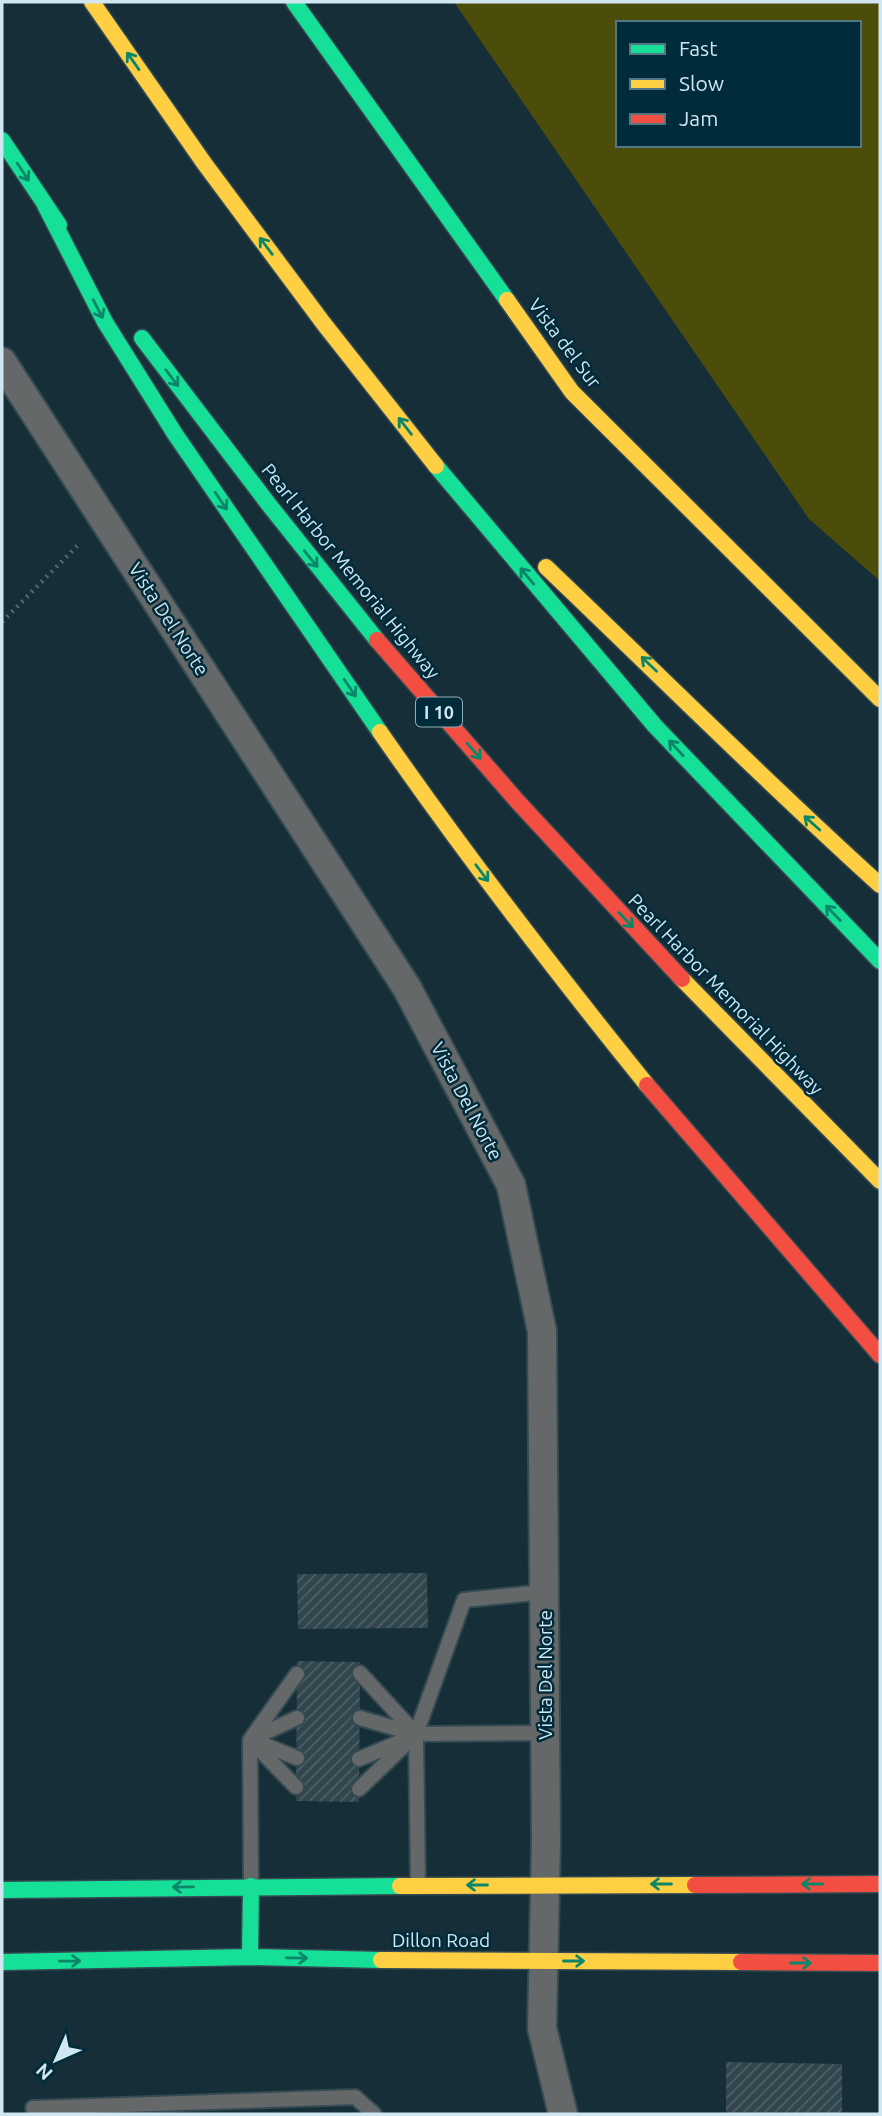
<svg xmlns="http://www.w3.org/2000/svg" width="882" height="2116" font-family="Ubuntu,sans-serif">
	<defs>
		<pattern id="building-hatch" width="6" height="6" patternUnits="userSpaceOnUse" patternTransform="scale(1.75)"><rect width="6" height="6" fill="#31454d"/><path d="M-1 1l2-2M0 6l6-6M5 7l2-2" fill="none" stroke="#4e6067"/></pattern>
	</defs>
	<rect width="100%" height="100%" fill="#152e37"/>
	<!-- grass -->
	<path fill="#4d4d0b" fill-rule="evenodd" d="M454,2H880V581L809,519ZM618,23H859V145H618Z"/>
	<!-- building -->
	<path fill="url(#building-hatch)" d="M427,1573L428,1628L298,1629L297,1574Z
		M297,1661L360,1662L359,1802L296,1801Z
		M726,2062L842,2064V2114H726Z"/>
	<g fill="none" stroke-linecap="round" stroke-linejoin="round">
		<defs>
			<path id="lane" d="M360,1673L416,1734
				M360,1718L415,1734
				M251,1739L297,1718
				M250,1740L296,1787
				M255,1741L297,1758
				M359,1759L409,1738
				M359,1789L416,1734L464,1600L544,1592
				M418,1884L416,1734L545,1733
				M251,1885L250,1740L297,1674
				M33,2108L355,2097L374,2114"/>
			<path id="street" d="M2,362L407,988L511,1185L542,1331L546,1841L542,2028L563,2114"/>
			<path id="fast" d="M294,2L507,300
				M2,140L59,225
				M45,205L105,322L175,434L380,732
				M142,338L270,506L377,640
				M436,466L655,726L880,961
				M2,1890L400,1886
				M250,1957L251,1886
				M2,1962L250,1957L381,1960"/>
			<path id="slow" d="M92,2L204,163L324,324L436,466
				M507,300L572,392L880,699
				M546,567C657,673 766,782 880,885
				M380,732C464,853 554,970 647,1085
				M682,979L880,1181
				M400,1886L695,1885
				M381,1960L741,1962"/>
			<path id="jam" d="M377,640L518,802L682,979
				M647,1085L880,1355
				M695,1885L880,1884
				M741,1962L880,1963"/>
		</defs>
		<!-- lane casing -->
		<use href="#lane" stroke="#354a52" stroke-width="18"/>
		<!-- street casing -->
		<use href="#street" stroke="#354a52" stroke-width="32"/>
		<!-- fast casing -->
		<use href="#fast" stroke="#354a52" stroke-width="19"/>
		<!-- slow casing -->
		<use href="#slow" stroke="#354a52" stroke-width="19"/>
		<!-- jam casing -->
		<use href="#jam" stroke="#354a52" stroke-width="19"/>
		<!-- path -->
		<path stroke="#5e6568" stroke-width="4.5" stroke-dasharray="2 5" stroke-linecap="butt" d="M2,622L80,543"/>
		<!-- lane -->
		<use href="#lane" stroke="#656868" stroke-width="14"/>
		<!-- street -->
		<use href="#street" stroke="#656868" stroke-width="28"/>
		<!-- fast -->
		<use href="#fast" stroke="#16e098" stroke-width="16"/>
		<!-- slow -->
		<use href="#slow" stroke="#ffcf43" stroke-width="16"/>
		<!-- jam -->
		<use href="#jam" stroke="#f24e42" stroke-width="16"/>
	</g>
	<!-- one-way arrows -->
	<defs><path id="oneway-shaft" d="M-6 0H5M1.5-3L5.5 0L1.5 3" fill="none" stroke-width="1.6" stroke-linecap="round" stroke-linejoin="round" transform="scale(1.75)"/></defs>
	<g stroke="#0b8669">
		<use href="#oneway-shaft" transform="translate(133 61) rotate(-125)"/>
		<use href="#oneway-shaft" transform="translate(23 172) rotate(57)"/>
		<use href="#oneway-shaft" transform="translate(266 246) rotate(-127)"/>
		<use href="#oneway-shaft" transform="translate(98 309) rotate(63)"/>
		<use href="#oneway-shaft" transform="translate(172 378) rotate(53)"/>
		<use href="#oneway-shaft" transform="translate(405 426) rotate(-128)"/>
		<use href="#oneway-shaft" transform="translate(221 501) rotate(56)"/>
		<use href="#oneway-shaft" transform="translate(311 559) rotate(51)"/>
		<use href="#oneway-shaft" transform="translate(527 576) rotate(-130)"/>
		<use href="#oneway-shaft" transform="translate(649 664) rotate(-136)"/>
		<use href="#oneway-shaft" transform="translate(350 688) rotate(56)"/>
		<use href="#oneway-shaft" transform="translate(676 748) rotate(-133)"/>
		<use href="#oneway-shaft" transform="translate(474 751) rotate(49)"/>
		<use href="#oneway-shaft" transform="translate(812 823) rotate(-138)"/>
		<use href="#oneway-shaft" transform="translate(482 873) rotate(53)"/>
		<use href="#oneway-shaft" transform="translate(833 913) rotate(-134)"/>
		<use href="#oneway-shaft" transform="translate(626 920) rotate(46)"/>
		<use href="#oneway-shaft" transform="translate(661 1884) rotate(180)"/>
		<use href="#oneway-shaft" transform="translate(812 1884) rotate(180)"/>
		<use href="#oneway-shaft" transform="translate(477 1885) rotate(180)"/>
		<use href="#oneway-shaft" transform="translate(183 1887) rotate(179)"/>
		<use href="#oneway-shaft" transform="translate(297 1958) rotate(1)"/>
		<use href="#oneway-shaft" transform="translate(70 1961) rotate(-1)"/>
		<use href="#oneway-shaft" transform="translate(574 1961)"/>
		<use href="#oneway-shaft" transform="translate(801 1963)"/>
	</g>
	<g text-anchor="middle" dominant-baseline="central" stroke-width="5" stroke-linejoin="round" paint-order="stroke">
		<!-- shield labels -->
		<rect fill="#002b3a" stroke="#92aeb9" stroke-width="2" x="416" y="697.5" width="46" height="29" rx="5"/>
		<g font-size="18" font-weight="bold" fill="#d0e6f0">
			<text x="439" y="712">I 10</text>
		</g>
		<!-- street labels -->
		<g font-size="19" fill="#d0e6f0" stroke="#002b3a">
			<text transform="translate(565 343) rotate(53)">Vista del Sur</text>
			<text transform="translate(351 571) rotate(51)">Pearl Harbor Memorial Highway</text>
			<text transform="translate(169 619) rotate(57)">Vista Del Norte</text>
			<text transform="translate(726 994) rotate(46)">Pearl Harbor Memorial Highway</text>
			<text transform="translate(467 1101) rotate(62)">Vista Del Norte</text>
			<text transform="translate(545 1675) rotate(-90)">Vista Del Norte</text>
			<text x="441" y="1940">Dillon Road</text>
		</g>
	</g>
	<!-- border -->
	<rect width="882" height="2116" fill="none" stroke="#d0e6f0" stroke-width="7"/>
	<!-- legend -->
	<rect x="616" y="21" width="245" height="126" fill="#002b3a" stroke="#537683" stroke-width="2"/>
	<rect x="630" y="44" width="35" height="10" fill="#16e098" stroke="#537683" stroke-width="2"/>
	<text x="679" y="56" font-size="21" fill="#d0e6f0">Fast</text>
	<rect x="630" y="79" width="35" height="10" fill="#ffcf43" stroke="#537683" stroke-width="2"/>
	<text x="679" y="91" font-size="21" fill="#d0e6f0">Slow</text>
	<rect x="630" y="114" width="35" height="10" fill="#f24e42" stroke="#537683" stroke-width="2"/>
	<text x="679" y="126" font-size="21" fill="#d0e6f0">Jam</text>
	<!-- north arrow -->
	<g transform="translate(56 2060) rotate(225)" stroke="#002b3a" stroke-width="5" paint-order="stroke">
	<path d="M0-5L12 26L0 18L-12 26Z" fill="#d0e6f0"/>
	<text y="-10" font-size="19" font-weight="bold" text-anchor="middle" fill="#d0e6f0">N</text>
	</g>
</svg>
